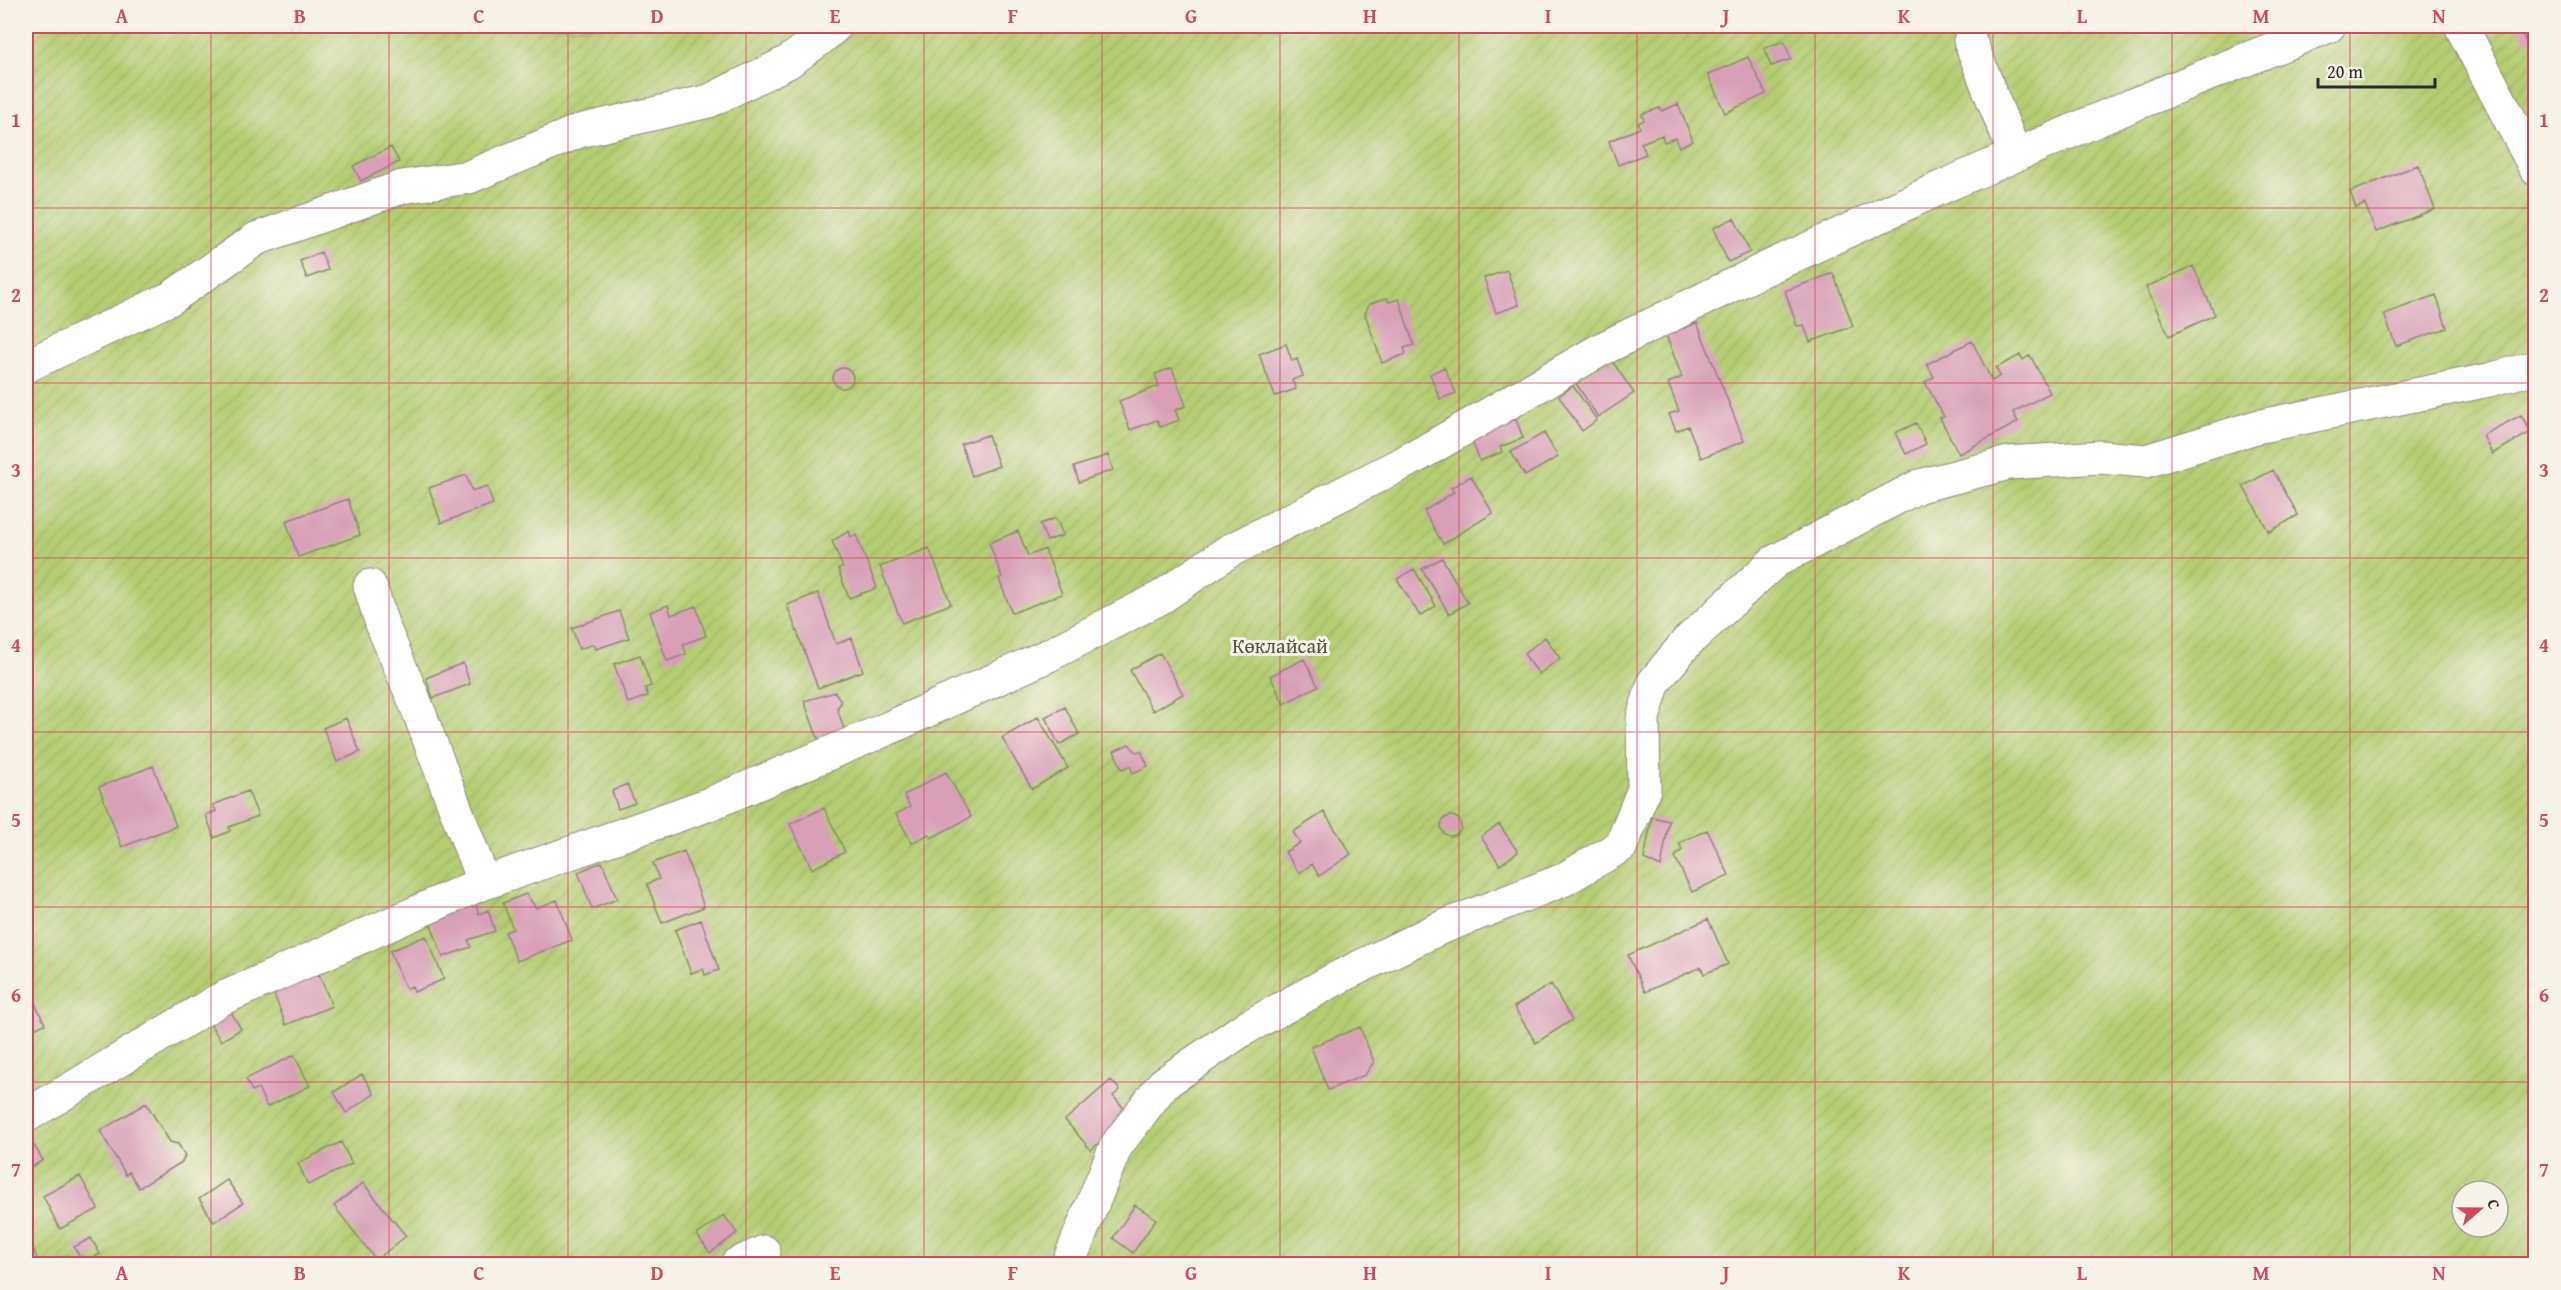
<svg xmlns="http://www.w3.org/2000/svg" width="2561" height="1290" font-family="'Gentium Book Plus',serif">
	<defs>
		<pattern id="garden-furrows" width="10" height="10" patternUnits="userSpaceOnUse" patternTransform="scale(1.5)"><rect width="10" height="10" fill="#b5ce73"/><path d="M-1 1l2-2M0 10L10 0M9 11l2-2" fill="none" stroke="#9cb164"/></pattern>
	</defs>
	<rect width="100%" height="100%" fill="#f7f3e8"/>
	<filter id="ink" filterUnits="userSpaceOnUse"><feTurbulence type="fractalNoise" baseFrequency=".0167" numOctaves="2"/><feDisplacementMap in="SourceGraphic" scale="12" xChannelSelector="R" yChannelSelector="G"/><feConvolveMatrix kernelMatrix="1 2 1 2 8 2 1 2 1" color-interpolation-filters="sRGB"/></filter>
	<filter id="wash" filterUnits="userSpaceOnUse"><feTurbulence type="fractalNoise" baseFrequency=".008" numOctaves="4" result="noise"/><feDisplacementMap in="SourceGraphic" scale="24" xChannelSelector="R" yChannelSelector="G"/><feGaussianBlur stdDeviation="1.35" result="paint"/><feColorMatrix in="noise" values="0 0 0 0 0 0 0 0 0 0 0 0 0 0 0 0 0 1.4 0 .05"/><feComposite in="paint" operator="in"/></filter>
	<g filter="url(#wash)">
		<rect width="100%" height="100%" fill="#f2e0c3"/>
		<!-- garden -->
		<path fill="url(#garden-furrows)" stroke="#707c4f" stroke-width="1.5" fill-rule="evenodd" d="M26,26H2535V1264H26ZM2462,1191H2498V1227H2462Z"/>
		<g id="blocks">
			<!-- building -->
			<path fill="#d89fb7" d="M2518,26H2536V38L2526,42Z
				M1784,41L1791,59L1771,66L1764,48Z
				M1748,57L1766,94L1725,113L1708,75Z
				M1678,104L1693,141L1679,147L1675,138L1664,142L1662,135L1641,143L1646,154L1618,165L1609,141L1640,128L1638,123L1644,120L1642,114L1660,108L1662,111Z
				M391,147L399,162L361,181L353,166Z
				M2418,165L2435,209L2376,232L2365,204L2356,208L2350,192Z
				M1734,218L1750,252L1728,262L1713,228Z
				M321,252L328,270L307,278L300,261Z
				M2193,266L2215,315L2169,336L2146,287Z
				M1507,270L1519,305L1496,313L1484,278Z
				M1833,273L1853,326L1810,342L1804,325L1797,326L1785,291Z
				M2436,295L2447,328L2396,346L2384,314Z
				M1387,298L1389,302L1399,299L1414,345L1404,348L1406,354L1382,363L1365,314L1369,304Z
				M1697,323L1744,441L1701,458L1688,426L1676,431L1669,414L1679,411L1668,383L1682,377L1666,335Z
				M1972,341L1992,381L2000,376L1996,368L2020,355L2023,360L2030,355L2050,393L2013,412L2018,422L1959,454L1940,418L1944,417L1925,382L1934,377L1927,364Z
				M1286,344L1292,361L1297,359L1303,376L1292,380L1296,389L1275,396L1259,354Z
				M1610,358L1634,393L1598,417L1575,382Z
				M1444,367L1456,393L1440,399L1430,374Z
				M833 378a10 10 0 1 1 20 0a10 10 0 1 1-20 0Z
				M1172,368L1186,406L1175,410L1179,420L1160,427L1157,420L1130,430L1119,401L1159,386L1155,374Z
				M1573,386L1597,420L1582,431L1559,396Z
				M2521,415L2531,432L2492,454L2483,435Z
				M1516,419L1523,438L1500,447L1502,452L1480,461L1470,437Z
				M1916,423L1926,444L1906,454L1895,433Z
				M1544,433L1558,457L1525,476L1511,452Z
				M988,435L999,466L972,476L961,444Z
				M1108,455L1113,470L1079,482L1074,467Z
				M2273,470L2298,515L2269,532L2243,486Z
				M466,475L472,491L487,486L493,504L441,523L429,488Z
				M1471,476L1493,513L1443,544L1424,511L1454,492L1451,488Z
				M348,499L360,535L298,557L286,521Z
				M1056,518L1063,535L1047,541L1040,524Z
				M849,531L851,537L856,535L877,588L849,598L838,569L843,568L832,541Z
				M1018,531L1028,556L1045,549L1062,594L1012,613L999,579L1002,577L989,543Z
				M929,548L951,604L902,623L880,567Z
				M1442,558L1468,603L1449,614L1422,569Z
				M1414,569L1436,606L1420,616L1397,579Z
				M818,593L836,644L852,638L863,671L818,688L787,605Z
				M668,605L671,615L696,606L706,636L683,644L686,654L667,661L650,612Z
				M619,611L629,638L596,649L594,644L579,649L572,628Z
				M1545,637L1560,658L1539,674L1524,654Z
				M1160,653L1183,694L1153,711L1130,670Z
				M640,655L651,686L645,688L648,696L628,703L614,664Z
				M1304,659L1318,686L1284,704L1270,676Z
				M463,663L470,684L433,698L426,678Z
				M835,692L839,698L841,703L837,708L845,732L819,741L804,701Z
				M1065,707L1079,734L1059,745L1045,717Z
				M1038,717L1068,768L1032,789L1002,738Z
				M346,718L360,752L337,762L323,728Z
				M1129,744L1136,752L1141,751L1148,766L1133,773L1130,766L1122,769L1114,751Z
				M153,766L176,826L122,847L99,787Z
				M946,772L971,817L931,838L929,834L912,843L896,814L910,807L904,795Z
				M627,784L635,803L618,809L612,791Z
				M248,791L258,816L229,827L230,831L214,838L206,815L216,811L213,805Z
				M824,808L845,852L812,869L790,824Z
				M1324,812L1351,854L1319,876L1312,864L1299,873L1285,852L1300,843L1293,832Z
				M1441 826a10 10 0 1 1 20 0a10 10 0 1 1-20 0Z
				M1652,817L1669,821L1661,867L1644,859Z
				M1499,824L1518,852L1500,865L1481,837Z
				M1707,830L1729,875L1692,892L1675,857L1682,850L1679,843Z
				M684,851L704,907L662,923L647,884L659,879L653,863Z
				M602,862L617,899L592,909L578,872Z
				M526,894L536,908L557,900L572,940L517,961L505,932L513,929L503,903Z
				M475,903L479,914L488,910L495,931L468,940L471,947L443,957L429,919Z
				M1708,919L1728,964L1704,974L1701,967L1645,992L1628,955Z
				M701,920L719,970L705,975L703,969L691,973L675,930Z
				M426,936L444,979L414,992L412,986L406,989L390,951Z
				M319,974L332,1006L286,1025L273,992Z
				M1551,984L1572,1020L1536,1043L1514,1007Z
				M26,985L45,1024L26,1033Z
				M231,1012L241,1029L221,1041L210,1024Z
				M1360,1027L1374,1062L1365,1075L1328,1090L1311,1047Z
				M294,1055L310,1086L267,1107L258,1088L252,1091L246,1079Z
				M362,1074L374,1094L346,1113L334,1092Z
				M1111,1080L1120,1090L1113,1096L1130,1115L1091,1150L1065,1120Z
				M146,1103L170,1142L178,1144L185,1155L182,1162L139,1188L129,1172L126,1175L100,1131Z
				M26,1133L43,1160L26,1171Z
				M341,1142L352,1164L308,1185L298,1163Z
				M80,1176L98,1209L60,1229L43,1196Z
				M227,1180L243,1203L214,1222L199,1199Z
				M363,1183L406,1236L376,1260L334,1206Z
				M1135,1205L1156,1219L1133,1253L1113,1238Z
				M724,1215L737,1233L710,1253L697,1235Z
				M26,1229L39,1264H26Z
				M91,1238L100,1254L83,1263L74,1247Z"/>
		</g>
	</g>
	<g filter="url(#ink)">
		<use href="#blocks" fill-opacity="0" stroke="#8e8677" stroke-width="1.5"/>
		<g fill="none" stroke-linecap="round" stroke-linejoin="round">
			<defs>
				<path id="minor" d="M2461,26L2536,169
					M1970,41L2015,155
					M26,366L171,298L256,239L402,187L469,177L579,131L709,101L788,62L820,39L835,26
					M370,586L382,624L415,702L484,883
					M26,1116L219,1000L476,886L707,805L889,728L1049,655L1160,598L1229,551L1415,457L1600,350L1765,269L1951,183L2130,106L2329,26
					M737,1264L764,1252
					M1068,1264L1116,1146L1163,1084L1242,1030L1341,976L1438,929L1563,880L1621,846L1644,789L1643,718L1654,682L1687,642L1774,562L1919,486L2009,463L2100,457L2146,461L2256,427L2489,380L2536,367"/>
			</defs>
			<!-- minor casing -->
			<use href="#minor" stroke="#8e8677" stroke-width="35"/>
			<!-- minor -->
			<use href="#minor" stroke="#fff" stroke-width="33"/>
		</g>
	</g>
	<!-- grid -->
	<path fill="none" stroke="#d1495b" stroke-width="1.5" stroke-opacity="0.55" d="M211,26V1264M389,26V1264M568,26V1264M746,26V1264M924,26V1264M1102,26V1264M1280,26V1264M1459,26V1264M1637,26V1264M1815,26V1264M1993,26V1264M2172,26V1264M2350,26V1264M26,208H2536M26,383H2536M26,558H2536M26,732H2536M26,907H2536M26,1082H2536"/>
	<g text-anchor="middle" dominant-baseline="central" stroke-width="6" stroke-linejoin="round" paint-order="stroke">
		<!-- park labels -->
		<g font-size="20" fill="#4e543d" stroke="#f7f3e8">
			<text x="1280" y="645">Көклайсай</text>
		</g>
	</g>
	<!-- margin -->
	<rect width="2561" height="1290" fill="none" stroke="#f7f3e8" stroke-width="66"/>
	<!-- north arrow -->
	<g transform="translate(2480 1209) rotate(70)"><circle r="28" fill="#f7f3e8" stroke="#a5a39c" stroke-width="1.5"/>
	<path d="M0-4.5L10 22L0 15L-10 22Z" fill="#d1495b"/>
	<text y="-9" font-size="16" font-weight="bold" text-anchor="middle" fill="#2b2b2b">С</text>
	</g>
	<!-- scale -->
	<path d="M2318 78v9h117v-9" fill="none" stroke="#2b2b2b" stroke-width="3"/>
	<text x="2327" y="78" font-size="18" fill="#2b2b2b" stroke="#f7f3e8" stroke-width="4.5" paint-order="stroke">20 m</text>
	<rect x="33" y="33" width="2495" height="1224" fill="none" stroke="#d1495b" stroke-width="2"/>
	<g font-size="20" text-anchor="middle" font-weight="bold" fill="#d1495b">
		<text x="122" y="23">A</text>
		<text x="300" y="23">B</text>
		<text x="479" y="23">C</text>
		<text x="657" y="23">D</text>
		<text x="835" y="23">E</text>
		<text x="1013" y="23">F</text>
		<text x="1191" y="23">G</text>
		<text x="1370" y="23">H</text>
		<text x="1548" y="23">I</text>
		<text x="1726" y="23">J</text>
		<text x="1904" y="23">K</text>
		<text x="2082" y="23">L</text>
		<text x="2261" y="23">M</text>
		<text x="2439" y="23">N</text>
		<text x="16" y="127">1</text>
		<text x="2544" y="127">1</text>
		<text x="16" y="302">2</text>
		<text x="2544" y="302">2</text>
		<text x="16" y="477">3</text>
		<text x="2544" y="477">3</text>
		<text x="16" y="652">4</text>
		<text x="2544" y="652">4</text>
		<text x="16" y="827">5</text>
		<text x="2544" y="827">5</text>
		<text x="16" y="1002">6</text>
		<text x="2544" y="1002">6</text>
		<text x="16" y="1176">7</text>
		<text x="2544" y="1176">7</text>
		<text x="122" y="1280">A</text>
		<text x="300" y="1280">B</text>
		<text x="479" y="1280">C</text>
		<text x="657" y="1280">D</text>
		<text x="835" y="1280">E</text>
		<text x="1013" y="1280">F</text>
		<text x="1191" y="1280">G</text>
		<text x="1370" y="1280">H</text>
		<text x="1548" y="1280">I</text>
		<text x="1726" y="1280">J</text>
		<text x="1904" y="1280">K</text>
		<text x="2082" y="1280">L</text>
		<text x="2261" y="1280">M</text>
		<text x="2439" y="1280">N</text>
	</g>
</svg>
